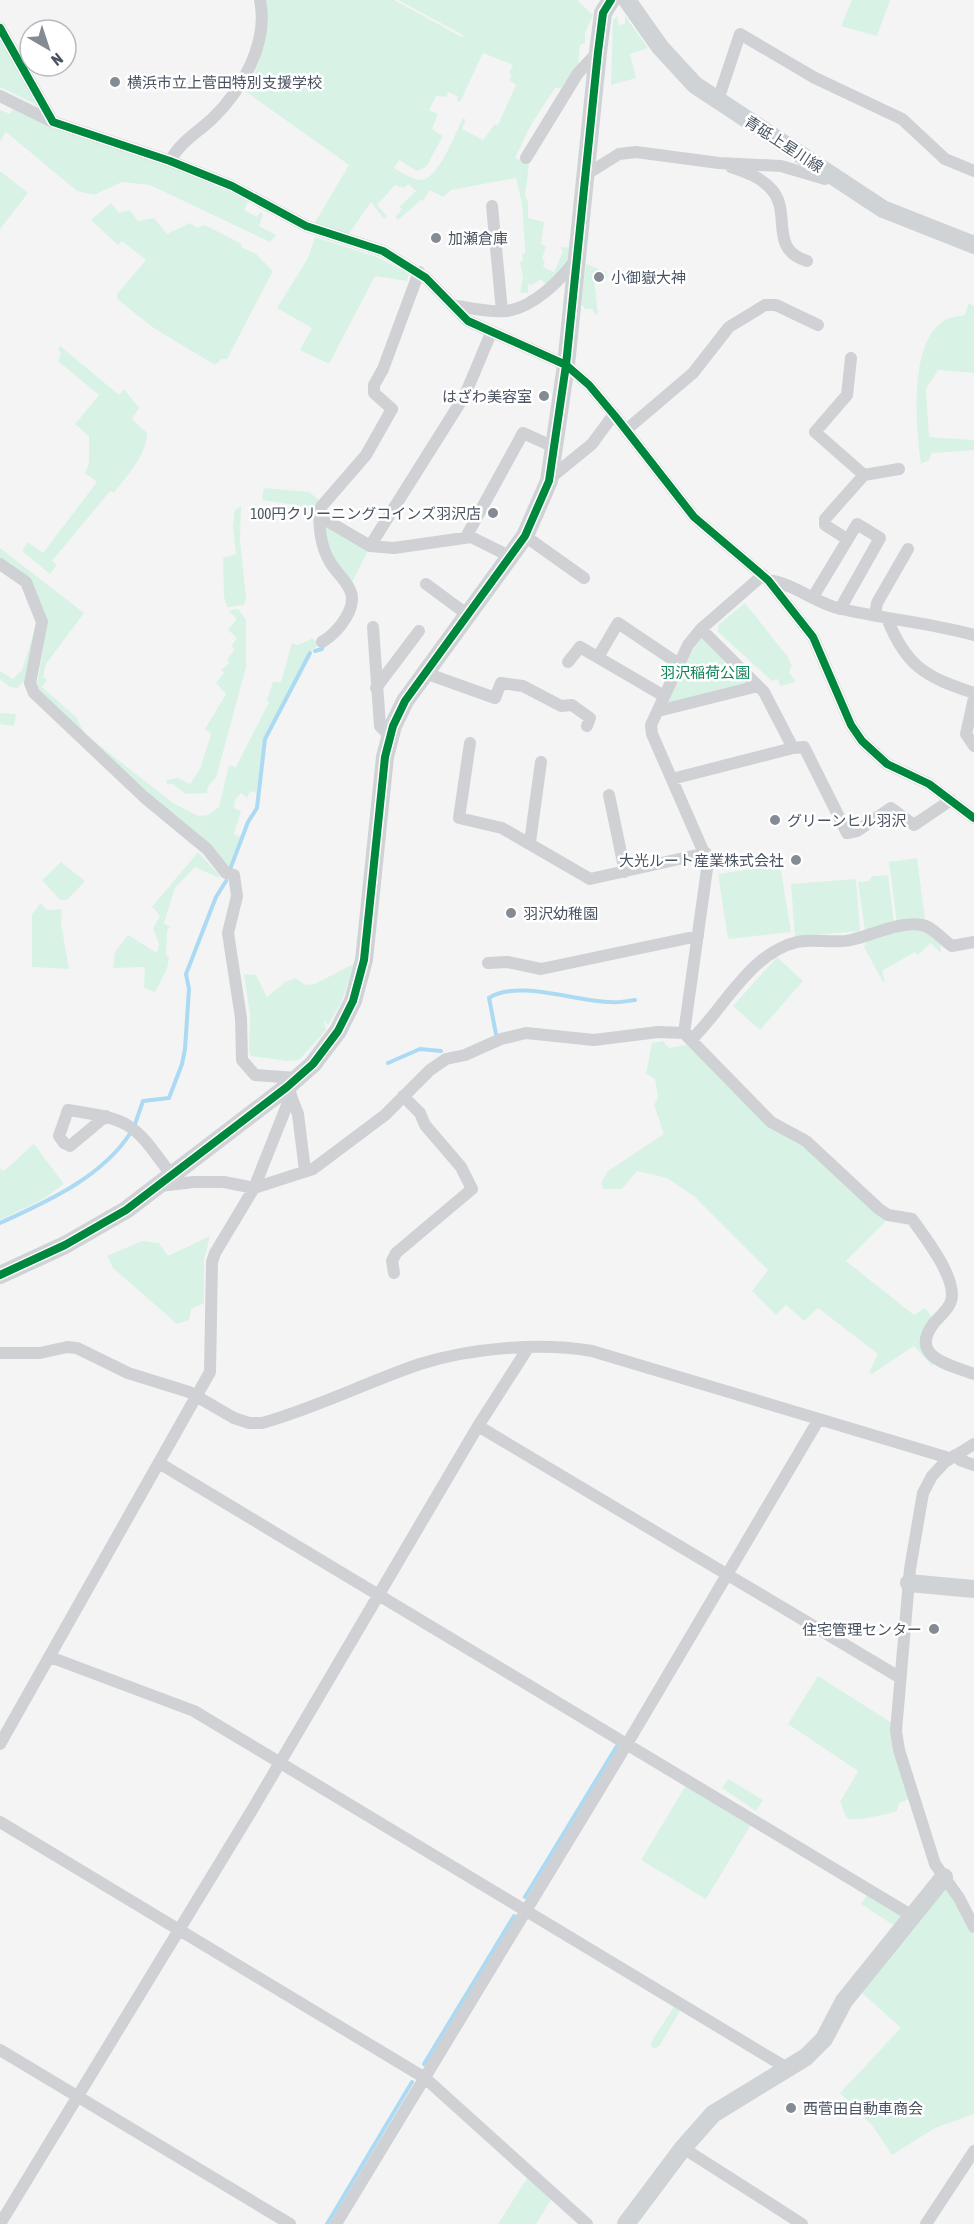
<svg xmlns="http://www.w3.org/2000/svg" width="974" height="2224" font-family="'Asap Condensed','Noto Sans JP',sans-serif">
	<rect width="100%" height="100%" fill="#f4f4f4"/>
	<!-- green -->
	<path fill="#d8f3e6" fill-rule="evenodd" d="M264,0H394L462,37L463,35L398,0H577L593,15L585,33V43L580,45L578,64L561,88H555L532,123L515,158L529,163L525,197L528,201V218L544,222L541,244L546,246L542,259L545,261L543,267L554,272L563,252L560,247L572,248L570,261L546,285L541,279L532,285L528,284V293H520L523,278L520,262L523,261L522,254H525V248L522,203L516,178L451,190L443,197L430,190L423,201L421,200L398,220L395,217L402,209L399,207L416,191L408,184L404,188L395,185L377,205L387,216L384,219L371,202L348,235L314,224L349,165L245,91C262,63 269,33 264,0ZM483,53L513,65L509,73L512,75L509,80L516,85L498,125L495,124L483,140L462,129L466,120L463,118C455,134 437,182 420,180C411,179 401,172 394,168L399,160L417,171L426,167L443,136L432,129L438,114L429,110L436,96L446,97L449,92L458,97L457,100L460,102Z
		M852,0H890L877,36L841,26Z
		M617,16L619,25L625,24V16L648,48L630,54L636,78L611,85L613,20Z
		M0,37L37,105L0,87Z
		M14,107C44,129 77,134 112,146C152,159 192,176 231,193L248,202L244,210L257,217L260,212L263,214L259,226L276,235L270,242L150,185L122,182L94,195L77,191L6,132L0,142V110L10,114Z
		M0,171L28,193L0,229Z
		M111,203L119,213L130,210L138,221L154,218L167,234L190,223L197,228L205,225L242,244L241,247L256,254L273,271L227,359H222L215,365L155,329L117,299V294L146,260L122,241L118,245L91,220Z
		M315,237L377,257L409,274L407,281L375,276L329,364L300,350L312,328L277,308L308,258Z
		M586,264L606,272L607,277L594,279L598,314L596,315L592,309H585L581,304Z
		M969,303L974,306V373L938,370L926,389L929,437L974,440V450L932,453L929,460L921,464C916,429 907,339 947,319C952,317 959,316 965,315Z
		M60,346L119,395L124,389L139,408L132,419L147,433C146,457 127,475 114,493L110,491L52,561L57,565L50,574L22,551L28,542L43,553L97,482L85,473L89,463V436L75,424L99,395L58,361L61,353L58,349Z
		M264,488L309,492L319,500L315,504V510L301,511L302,506L262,500Z
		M241,506L240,541L246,597L244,605L227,607L224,597L223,558L236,554L233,527L235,510Z
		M322,522L369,549L351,584L333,560Z
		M0,548L84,613L46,664L43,677L47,680L42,687L76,717L85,734L173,803L198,816L208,815L219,807L229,765L236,767L269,702L267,700L273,682H281L292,643L298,645L313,638L318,645L308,654L264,738L257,793L250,791L247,798L241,793L235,800L234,808L241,811L234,834L240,837L228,869L147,796L39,690L37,683L48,623L30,580L0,561Z
		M745,603L787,656L792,666L789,672L796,682L780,686L778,679L772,681L718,632V625Z
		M235,609L239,610L246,620V667L216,778L208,786L207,793L185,794L173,784H167L166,780L178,778L190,784L200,769L211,734L205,729L226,694L216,683L224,673L221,670L229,663L227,660L235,649L231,646L237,638L228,630L237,619L229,611Z
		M37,623L28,677L17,688L10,687L0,679V671L13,679L22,670Z
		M701,634L751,685L665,705Z
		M0,713L16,714L14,726L0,724Z
		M198,852L220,876L219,878L195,867L175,888L164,923L170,927L167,931L166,955L169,957L167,969L155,992L144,988L145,967L113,968L115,952L128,935L157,953L159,944L153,928L160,916L152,907Z
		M917,858L925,919L897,923L889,862Z
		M61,862L85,881L67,900H60L42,880Z
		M780,865L791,932L728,939L718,874Z
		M888,875L894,923L865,931L858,882L869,881L872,876Z
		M856,879L860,931L795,937L791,884Z
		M41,903L46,910L62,909L61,923L69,969L32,967V914Z
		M922,927L940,940L941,953L931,943L918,955L915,952L882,971L885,982H883L864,947L867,940L899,929Z
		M777,957L803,981L760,1030L733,1006Z
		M357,962L353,979L349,980L341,1003L328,1025L324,1021L326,1030L299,1060L287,1061L251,1056L249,1051L250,1015L244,974L256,975L267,997L285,982L296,978L305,985L315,984Z
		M663,1041L669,1048L690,1044L890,1217L846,1261L914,1315L925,1308L932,1317L925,1331L936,1362L932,1366L914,1346L872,1374L869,1372L878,1354L818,1308L804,1321L786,1305L776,1315L752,1291L768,1270L695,1197L667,1178L637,1171L622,1189H603L601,1183L608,1171L664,1134L654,1105L658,1097L655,1079L646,1074L652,1043Z
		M34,1144L64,1184L43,1199L0,1220V1168L3,1171C14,1164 23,1152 34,1144Z
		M210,1236L204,1260V1303L191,1309L189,1320L177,1324L113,1268L107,1256L142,1241L159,1243L168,1256Z
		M818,1676L892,1723L909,1799L899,1803L897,1811C891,1814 854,1821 849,1819C843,1816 844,1807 840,1802L858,1771L788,1724Z
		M728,1779L763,1800L756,1811L722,1788Z
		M688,1782L752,1823L706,1899L641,1860Z
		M947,1886L970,1924L974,1938V2114L935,2128L892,2155L872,2125L840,2093L901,2028L860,1991Z
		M869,1892L900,1913L901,1919L895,1926L861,1904Z
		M675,2005L681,2009L660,2045L654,2049L650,2044Z
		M529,2175L554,2195L536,2224H498Z"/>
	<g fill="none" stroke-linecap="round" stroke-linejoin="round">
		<!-- stream -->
		<path stroke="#acdaf2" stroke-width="4" d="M315,651L322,649
			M229,872L248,822L257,808L265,739L310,653
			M496,1034L489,998C518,979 577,1002 611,1002C619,1003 627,1001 635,1000
			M388,1063L420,1049L441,1051
			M135,1124L143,1101L169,1098L182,1064L185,1049L189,989L186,974L216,897L226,881
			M0,1223C46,1202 103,1177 131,1132
			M525,1897L617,1746
			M424,2064L514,1916
			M327,2224L412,2082"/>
		<!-- street -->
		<path stroke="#cfd1d4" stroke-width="12" d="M0,28L53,122L170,161L232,186L306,226L383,251L426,278L468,321L566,365L589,385L615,416L694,517L768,580L813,637L851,725L862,741L887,764L929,784L974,818
			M0,96L53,122
			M718,100L740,34L815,78L902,119L945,159L974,171
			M526,158L578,73L598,52
			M170,161C180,142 197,133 212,119C242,90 269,43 260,0
			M731,167C746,172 761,177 772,190C792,213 768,249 807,261
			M587,174L619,154L636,152L719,163L781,166L825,179L831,174
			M492,206L502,311
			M456,306C472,308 490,313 507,311C534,307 561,280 576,259
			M626,430L693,373L729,327L765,305H776L818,325
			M864,475L899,469
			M549,479L592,444L614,414
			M319,516L370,546L394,548L471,537L511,557
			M525,536L584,578
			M466,537L523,433L554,447
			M847,539L825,525V519L864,475L815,432L847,395L851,358
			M370,546L465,395L491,333
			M0,564L26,582L42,622L30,683L34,693L144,797L207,849L226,873L234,875L237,896L228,933L241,1018L242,1060L255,1075L297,1078
			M763,575L701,629L688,645L651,725L652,734L708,862L684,1033L771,1122L806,1141L879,1209L888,1215L912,1219C924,1236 958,1279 951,1301C949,1309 939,1317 934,1323C908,1357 950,1365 974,1374
			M768,580C795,584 815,603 841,609C885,619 930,623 974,635
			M426,584L468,615
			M813,597L857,524L880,538L840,609
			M875,615L877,603L908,549
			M887,618C906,667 926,677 974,693
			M373,627L380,726L390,736
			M322,642C337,633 360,607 349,588C344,578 335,571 330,562C321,548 317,522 321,507L366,455L392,409L374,393V385L383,369L419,272
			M598,657L618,623L679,664
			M568,662L580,647L664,696
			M425,673L495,698L501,683L523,686L561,706L572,705L590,718L587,726
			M376,688L419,631
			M974,698L966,734L974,746
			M658,711L758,686
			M470,743L459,818L502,828L590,879L706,853
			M793,748L804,747L847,833L857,831L891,808L914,825L951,800
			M672,779L793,748L764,692L701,629
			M609,795L625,872
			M530,842L541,762
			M488,963L507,962L541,969L698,936
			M289,1091L298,1114L305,1171
			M106,1116L70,1146L64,1143L59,1136L68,1110C134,1120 133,1123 172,1176
			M159,1186L194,1182H224L254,1188L313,1169L385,1115L430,1070L446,1059L465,1055L501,1039L526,1033L594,1040L658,1032L684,1033L694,1037C725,1006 751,953 797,942C815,938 833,944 851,940C873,935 900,921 922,925C933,927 943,940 952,946L974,942
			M394,1273L392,1261L396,1253L472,1189L461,1167L425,1125L420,1113L403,1096
			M0,1353H40L67,1347L77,1348L128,1373L189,1392L234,1418L249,1423H262C316,1408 367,1382 420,1364C471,1348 540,1342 592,1351L949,1458
			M478,1426L899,1677
			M974,1444L945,1462L932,1476L923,1493L910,1569L896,1731L899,1750L935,1864L959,1898L974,1927
			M955,1455L960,1460L974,1465
			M159,1463L914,1917
			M50,1657L194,1711L787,2068
			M0,1744L210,1372L212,1262L215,1253L254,1188L291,1095
			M0,1822L425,2078L587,2224
			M0,2050L290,2224
			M683,2148L802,2224
			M0,2224L255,1805L478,1426L528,1348
			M336,2224L627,1744L819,1419
			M926,2224L974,2151"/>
		<!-- secondary -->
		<path stroke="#d0d3d6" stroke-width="18" d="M627,0L660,47L695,85L883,209L974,245
			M0,1275L65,1245L126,1210L287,1087L313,1064L338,1031L353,1001L364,960L385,757L393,726L405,701L525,536L549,481L566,365L598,52L603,13L611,0
			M909,1583L974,1589
			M626,2224L683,2148L713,2114L806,2057L824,2039L844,2001L944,1877"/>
		<defs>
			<path id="cycleway" d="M0,28L53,122L170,161L232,186L306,226L383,251L426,278L468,321L566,365L589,385L615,416L694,517L768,580L813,637L851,725L862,741L887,764L929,784L974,818
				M0,1275L65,1245L126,1210L287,1087L313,1064L338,1031L353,1001L364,960L385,757L393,726L405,701L525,536L549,481L566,365L598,52L603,13L611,0"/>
		</defs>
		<!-- cycleway casing -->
		<use href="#cycleway" stroke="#fff" stroke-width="11"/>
		<!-- cycleway -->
		<use href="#cycleway" stroke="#00873e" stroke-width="8"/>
	</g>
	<!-- markers -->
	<g fill="#858b95" stroke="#fff" stroke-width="2">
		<circle cx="115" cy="82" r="6"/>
		<circle cx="436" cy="238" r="6"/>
		<circle cx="599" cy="277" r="6"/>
		<circle cx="544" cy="396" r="6"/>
		<circle cx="493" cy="513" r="6"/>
		<circle cx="775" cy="820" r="6"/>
		<circle cx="796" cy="860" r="6"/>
		<circle cx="511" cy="913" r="6"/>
		<circle cx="934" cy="1629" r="6"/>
		<circle cx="791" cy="2108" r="6"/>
	</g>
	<g text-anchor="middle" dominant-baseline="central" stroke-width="5" stroke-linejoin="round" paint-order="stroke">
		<!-- poi labels -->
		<g font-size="15" fill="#495362" stroke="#fff" text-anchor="start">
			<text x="127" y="82">横浜市立上菅田特別支援学校</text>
			<text x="448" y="238">加瀬倉庫</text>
			<text x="611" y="277">小御嶽大神</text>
			<text x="532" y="396" text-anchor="end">はざわ美容室</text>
			<text x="481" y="513" text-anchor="end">100円クリーニングコインズ羽沢店</text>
			<text x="787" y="820">グリーンヒル羽沢</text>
			<text x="784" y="860" text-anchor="end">大光ルート産業株式会社</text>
			<text x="523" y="913">羽沢幼稚園</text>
			<text x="922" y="1629" text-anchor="end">住宅管理センター</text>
			<text x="803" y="2108">西菅田自動車商会</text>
		</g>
		<!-- street labels -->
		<g font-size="15" fill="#495362" stroke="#fff">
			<text transform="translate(784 144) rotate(33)">青砥上星川線</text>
		</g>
		<!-- park labels -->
		<g font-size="15" fill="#13845a" stroke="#fff">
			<text x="705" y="672">羽沢稲荷公園</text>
		</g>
	</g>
	<!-- north arrow -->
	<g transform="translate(48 48) rotate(141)"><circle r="28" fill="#ffffff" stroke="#b6bac0" stroke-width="1.5"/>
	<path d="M0-4.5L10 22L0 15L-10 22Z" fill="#858b95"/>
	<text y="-9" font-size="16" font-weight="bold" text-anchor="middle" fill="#495362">N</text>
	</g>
</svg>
